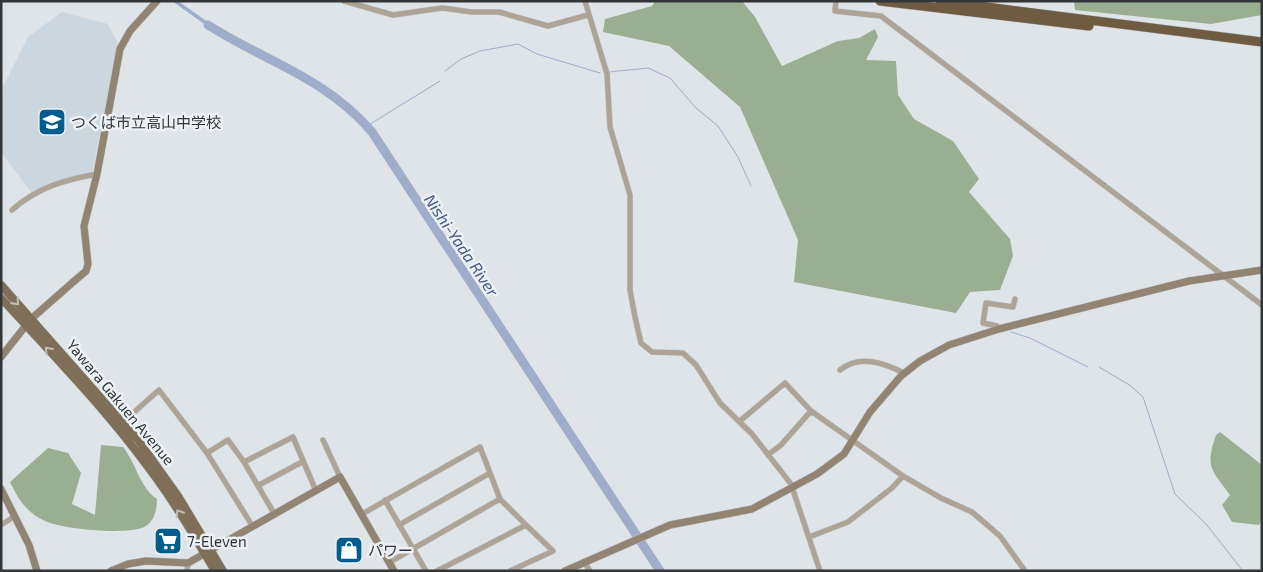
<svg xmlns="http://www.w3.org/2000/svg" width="1263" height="572" font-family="'Exo 2','Noto Sans JP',sans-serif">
	<rect width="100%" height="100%" fill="#dfe4e8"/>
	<!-- built -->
	<path fill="#ccd6df" d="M62,12L108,24L118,44L92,173L47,184L31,192L1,152V91L28,37Z"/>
	<!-- forest -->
	<path fill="#9aae92" d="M655,1H742L755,17L782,66L838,41L859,38L875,29L878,37L866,60L896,61L898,95L914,119L953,141L979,179L969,192L1010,239L1013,256L1000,290L970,292L956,313L794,282L798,240L740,107L669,46L603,32L605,19L652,6Z
		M1074,1H1262V15L1211,24L1075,10Z
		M1220,432L1262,465V518L1259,525L1232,522L1222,505L1230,495C1211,469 1205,467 1216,435Z
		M101,445L123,447C136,463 140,488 157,499C157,508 155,520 146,526C131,536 61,529 45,521C27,513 18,499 10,482L48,448L68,453L81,473L72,504L95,515Z"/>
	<!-- water -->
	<path fill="#9eadca" d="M172,1H178L219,30L217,33Z"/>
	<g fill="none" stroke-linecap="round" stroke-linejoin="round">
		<!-- stream -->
		<path stroke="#9eadca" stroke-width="1" d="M445,71L461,59L480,51L518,44L537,54L600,73
			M609,72L648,68L670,78L696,108L718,126L738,157L751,186
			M367,126L440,81
			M1011,332L1030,338L1088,367
			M1099,367L1131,386L1143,397L1175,494L1206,524L1243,571"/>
		<!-- river -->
		<path stroke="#9eadca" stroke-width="9" d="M208,25C266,62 325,77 372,132L660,571"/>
		<defs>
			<path id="street" d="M344,1L393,15L442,8L472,12H499L548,26L588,15
				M585,1L607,74L610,127L630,195V290L635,317L641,343L652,352L683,353L696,365L720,403L752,434L791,484L820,571
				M836,1L835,11L881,16L1262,305
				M12,210C38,187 64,180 97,174
				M999,329L997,326L983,323L986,303L1013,307L1015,299
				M840,370C860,354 884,363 904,373
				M740,421L785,383L811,411L903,476L941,498L972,512L1000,536L1025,571
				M123,422L159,390L207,453
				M323,440L340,477
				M769,454L781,445L811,411
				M244,462L228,440L207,453L253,527
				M259,485L302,462
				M385,500L426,571
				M362,514L480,447L490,473L399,525
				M275,515L244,462L293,437L316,491
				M1,525L15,516
				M809,537L848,522L892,488L903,476
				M390,562L500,499L490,473
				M584,562L590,571
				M187,571L188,563
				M437,571L526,525L500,499
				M510,571L553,551L526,525"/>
			<path id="secondary" d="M1,357L31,319L72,283L86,271L88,264L84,226L97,174L120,49L130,31L157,1
				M1,489L29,545L37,571
				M111,571L128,564L146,561L188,563L340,477L394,571
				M565,571L670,525L752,509L817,474L844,454L870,412L901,376L920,361L949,345L999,329L1189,281L1262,270"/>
			<path id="primary" d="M1,285L138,440L178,496L223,571
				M1,298C52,354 106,409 151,471C175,503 195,537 215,571"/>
			<path id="highway" d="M880,1L1089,26
				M940,1L1262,42"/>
		</defs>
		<!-- street casing -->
		<use href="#street" stroke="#bdc1c5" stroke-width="6"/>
		<!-- secondary casing -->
		<use href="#secondary" stroke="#bdc1c5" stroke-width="8"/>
		<!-- primary casing -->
		<use href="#primary" stroke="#bdc1c5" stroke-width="9"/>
		<!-- highway casing -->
		<use href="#highway" stroke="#bdc1c5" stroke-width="10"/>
		<!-- street -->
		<use href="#street" stroke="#ada397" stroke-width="5"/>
		<!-- secondary -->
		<use href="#secondary" stroke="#928472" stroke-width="7"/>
		<!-- primary -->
		<use href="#primary" stroke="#7f6e58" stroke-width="8"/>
		<!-- highway -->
		<use href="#highway" stroke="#6e5b41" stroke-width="9"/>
	</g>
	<!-- one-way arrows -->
	<defs><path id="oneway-chevron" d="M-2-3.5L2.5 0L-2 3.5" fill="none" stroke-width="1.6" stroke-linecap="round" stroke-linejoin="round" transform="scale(1.25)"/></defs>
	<g stroke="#c0bdb6">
		<use href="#oneway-chevron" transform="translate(16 302) rotate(48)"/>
		<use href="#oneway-chevron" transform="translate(48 350) rotate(-132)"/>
		<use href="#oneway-chevron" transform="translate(179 513) rotate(-123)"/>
	</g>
	<!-- icons -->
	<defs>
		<symbol id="school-square" viewBox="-11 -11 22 22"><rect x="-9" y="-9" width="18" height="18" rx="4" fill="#005d8d" stroke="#ecf1f5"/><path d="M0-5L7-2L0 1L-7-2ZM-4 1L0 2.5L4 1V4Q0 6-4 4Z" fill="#fff"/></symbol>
		<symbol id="supermarket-square" viewBox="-11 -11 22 22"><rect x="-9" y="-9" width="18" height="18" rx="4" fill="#005d8d" stroke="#ecf1f5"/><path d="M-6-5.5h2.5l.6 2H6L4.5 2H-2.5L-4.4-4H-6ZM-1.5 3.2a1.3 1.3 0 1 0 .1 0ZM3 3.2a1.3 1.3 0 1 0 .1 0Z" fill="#fff"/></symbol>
		<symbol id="shop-square" viewBox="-11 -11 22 22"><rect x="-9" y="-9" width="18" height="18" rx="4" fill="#005d8d" stroke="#ecf1f5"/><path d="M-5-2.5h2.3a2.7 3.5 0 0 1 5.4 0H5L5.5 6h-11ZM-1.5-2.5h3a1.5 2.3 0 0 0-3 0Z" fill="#fff"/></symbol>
	</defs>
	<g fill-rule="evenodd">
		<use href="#school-square" x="36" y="106" width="32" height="32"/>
		<use href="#supermarket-square" x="152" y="525" width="32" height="32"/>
		<use href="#shop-square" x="333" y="534" width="32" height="32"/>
	</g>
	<g text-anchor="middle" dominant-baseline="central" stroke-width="5" stroke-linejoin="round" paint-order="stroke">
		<!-- poi labels -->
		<g font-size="15" fill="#333537" stroke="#ecf1f5" text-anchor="start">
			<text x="71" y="122">つくば市立高山中学校</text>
			<text x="187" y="541">7-Eleven</text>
			<text x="368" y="550">パワー</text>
		</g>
		<!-- street labels -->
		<g font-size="15" fill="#333537" stroke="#ecf1f5">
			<text transform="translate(121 402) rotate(50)">Yawara Gakuen Avenue</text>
		</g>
		<!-- water labels -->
		<g font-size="16" font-style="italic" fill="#425782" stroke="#ecf1f5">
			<text transform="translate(462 245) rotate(56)">Nishi-Yada River</text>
		</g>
	</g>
	<!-- border -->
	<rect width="1263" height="572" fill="none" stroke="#333537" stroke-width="5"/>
</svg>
